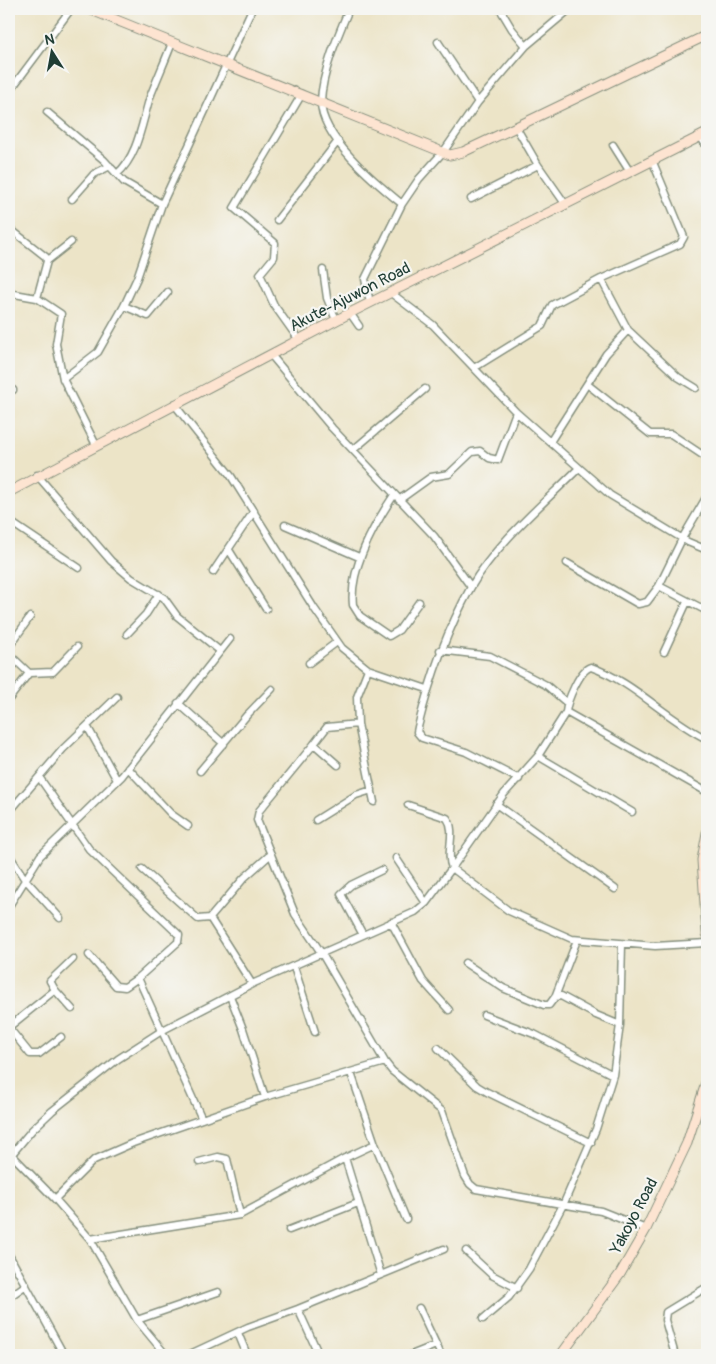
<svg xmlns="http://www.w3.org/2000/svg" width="716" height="1364" font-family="Pangolin,sans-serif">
	<rect width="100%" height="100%" fill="#f6f6f2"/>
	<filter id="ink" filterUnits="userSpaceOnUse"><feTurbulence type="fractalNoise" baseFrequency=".02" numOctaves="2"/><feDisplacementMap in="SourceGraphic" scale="10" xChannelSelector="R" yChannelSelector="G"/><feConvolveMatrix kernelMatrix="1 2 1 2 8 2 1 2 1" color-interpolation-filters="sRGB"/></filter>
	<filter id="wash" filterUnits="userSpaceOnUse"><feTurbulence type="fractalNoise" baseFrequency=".0096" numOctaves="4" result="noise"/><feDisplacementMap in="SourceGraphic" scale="20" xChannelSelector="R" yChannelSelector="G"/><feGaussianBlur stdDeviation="1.12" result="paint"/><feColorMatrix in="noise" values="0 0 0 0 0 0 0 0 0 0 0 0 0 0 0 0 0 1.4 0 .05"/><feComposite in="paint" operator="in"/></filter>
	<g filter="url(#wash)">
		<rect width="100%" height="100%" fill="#ece4c7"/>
	</g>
	<g filter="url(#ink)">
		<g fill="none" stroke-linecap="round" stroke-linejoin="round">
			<defs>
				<path id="street" d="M349,9C338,35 322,73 321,101C320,137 376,183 402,204
					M500,9L512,29L526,46
					M438,42L478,102
					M9,92L71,9
					M47,112L104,160L124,182L162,204
					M516,127L538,165L566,205
					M700,136L707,147
					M613,145L630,172
					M117,174C138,156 142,122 150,97C157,79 165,61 172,43
					M72,199L94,174L110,166
					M471,199L538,165
					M277,220L338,141
					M9,228L46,257L47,261L37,298
					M47,261L71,242
					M323,270L327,298L336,320
					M601,279L628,330L678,377L696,388
					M9,293L37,298L61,314L56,344L63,379L96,445
					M391,293L433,325L516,412L610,495L688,542L707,550
					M370,303L365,279L402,204L419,179L444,151L478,102L526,46L570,9
					M124,306L148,316L168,292
					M350,313L359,326
					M299,340L274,305L260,274L274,257L275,243L234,208L302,94
					M271,355L332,428L434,536L471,587
					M474,368L542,326L552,305L601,279L680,244L684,237L652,160
					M63,379L98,352L124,306L137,278L162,204L252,9
					M587,384L650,434H671L707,458
					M9,392L13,390
					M174,404L231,476L314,608L342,648L368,669L427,689
					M550,442L606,354L628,330
					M353,450L425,389
					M37,475L111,561L131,578L164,598L177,616L220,651
					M394,495C374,525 349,568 353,605L360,616L389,636L399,630L419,602
					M399,500L431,477L449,474L472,452L480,451L489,458L498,460L516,412
					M9,521L79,568
					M285,525L359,557
					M229,550L266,609
					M567,563L638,604L647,602L659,586L683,537L707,496
					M213,572L254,511
					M659,586L707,611
					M127,634L146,614L159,594
					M9,647L30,617
					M440,650L490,656L546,685L567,703
					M664,652L687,602
					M9,654L29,673L53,672L77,647
					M309,663L337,642
					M368,669L357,697L358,724L374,802
					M9,699L29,673
					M178,703L224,744
					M87,726L117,780
					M707,739C666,719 634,682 591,667C580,669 567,701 566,712L707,792
					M314,744L327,727L358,724
					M538,756L632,812
					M338,765L314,744L259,811L257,820L295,914L322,954L385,1062L392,1071L442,1111L465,1176L470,1184L476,1189L601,1211L646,1229
					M128,768L171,814L188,826
					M200,771L247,715L272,689
					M39,777L89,849L179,935L178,942L138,978L125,987L116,986L89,955
					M519,779L466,752L422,738L417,732L418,727C430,678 446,632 471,587C497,542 542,505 579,468
					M496,804L615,889
					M408,805L447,818C457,832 445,852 452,868L509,911L572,939L655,946L707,943
					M9,812L63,749L117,697
					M316,820L356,795L372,790
					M9,855L24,878L60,918
					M396,858L426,903
					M142,869L198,919L210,918L244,878L271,854
					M9,906L40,856L122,776L230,639
					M210,918L252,984
					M391,922L423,981L449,1010
					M362,933L341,894L351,885L382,870
					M465,963L503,988L544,1005H549L555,997L561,996L596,1015L620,1025
					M294,967L315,1032
					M138,978L202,1119
					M55,990L72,1009
					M230,996L243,1029L265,1097
					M555,997L577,940
					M484,1015L534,1034L613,1075
					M9,1027L55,990L50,981L73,959
					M9,1028L30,1054H39L61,1037
					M438,1048L477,1086L487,1092L591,1143
					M351,1073L375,1144L406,1219
					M9,1152L55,1199L90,1239L137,1320L166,1355
					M11,1155L32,1130L52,1111L118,1059L163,1030L252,984L415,912L426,903L452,868L504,794L538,756L566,712
					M345,1158L381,1275
					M199,1162L218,1157L227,1159L240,1215
					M55,1199L94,1160L133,1143L265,1097L385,1062
					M289,1230L358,1203
					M90,1239L240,1215L345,1158L375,1144
					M466,1251L492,1275L517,1288
					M9,1255L64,1355
					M9,1297L26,1285
					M419,1308L441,1355
					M298,1309L319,1355
					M483,1319L509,1297L529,1269L564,1203L596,1129L613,1075L620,1025L622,944
					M137,1320L218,1292
					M238,1333L247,1355
					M188,1355L248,1327L298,1309L444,1249
					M411,1355L436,1345
					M675,1355L665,1320L666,1312L707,1287"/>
				<path id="secondary" d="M89,9L450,155L463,152L516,127L707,35
					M9,492L350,313L707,133
					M707,833L702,860L707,934
					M561,1355L620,1274L646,1229L687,1143L707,1080"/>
			</defs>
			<!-- street casing -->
			<use href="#street" stroke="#86907e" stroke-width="9"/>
			<!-- secondary casing -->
			<use href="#secondary" stroke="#86907e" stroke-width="11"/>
			<!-- street -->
			<use href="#street" stroke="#fff" stroke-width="6"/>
			<!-- secondary -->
			<use href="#secondary" stroke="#fde4d1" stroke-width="9"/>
		</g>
	</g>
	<g text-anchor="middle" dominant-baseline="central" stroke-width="4.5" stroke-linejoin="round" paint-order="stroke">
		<!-- street labels -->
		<g font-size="16" fill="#1f3d34" stroke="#f6f6f2">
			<text transform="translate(350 297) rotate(-27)">Akute-Ajuwon Road</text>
			<text transform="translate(634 1216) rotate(-62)">Yakoyo Road</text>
		</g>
	</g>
	<!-- margin -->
	<rect width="716" height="1364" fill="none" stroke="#f6f6f2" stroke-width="30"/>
	<!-- north arrow -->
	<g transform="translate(52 52) rotate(349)" stroke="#f6f6f2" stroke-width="4" paint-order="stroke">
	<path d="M0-4L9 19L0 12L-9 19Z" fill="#1f3d34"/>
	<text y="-8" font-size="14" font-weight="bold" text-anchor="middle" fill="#1f3d34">N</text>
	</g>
</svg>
